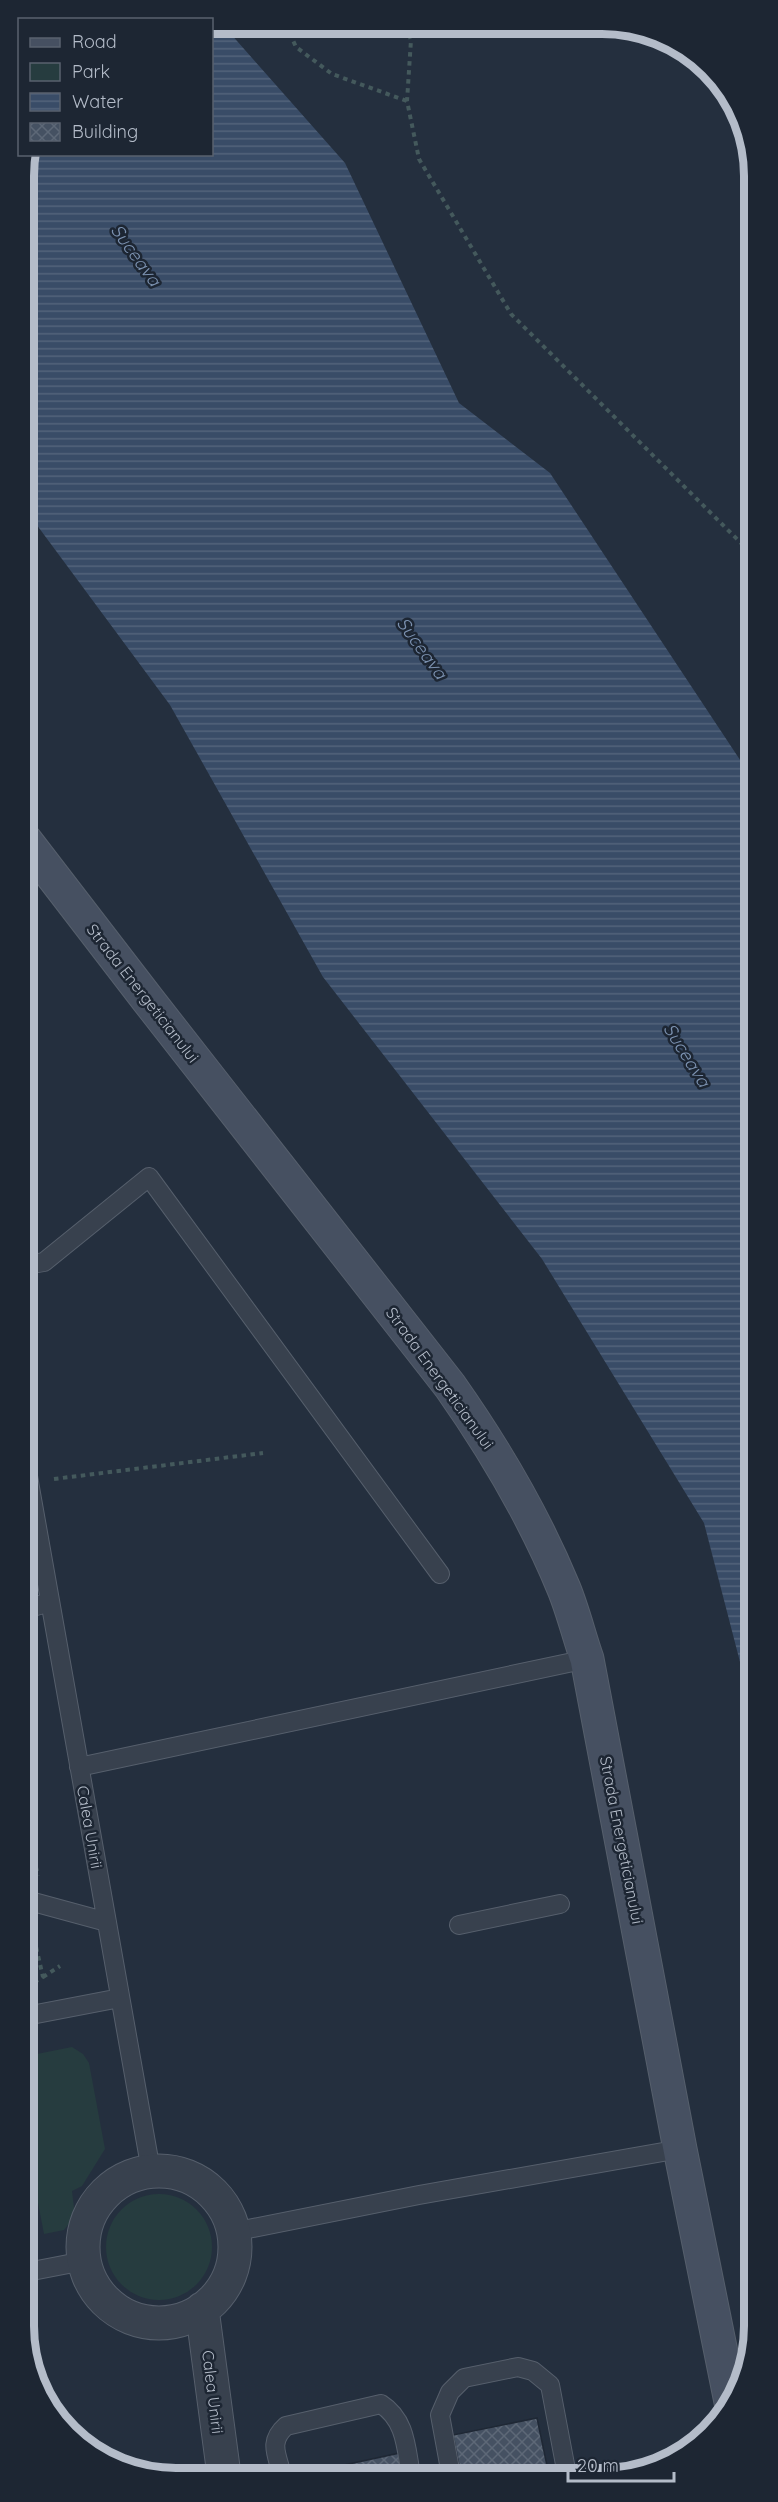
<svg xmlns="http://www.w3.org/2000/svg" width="778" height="2502" font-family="Quicksand,sans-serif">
	<defs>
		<pattern id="water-rules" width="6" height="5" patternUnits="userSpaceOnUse" patternTransform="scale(1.5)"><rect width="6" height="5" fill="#394c67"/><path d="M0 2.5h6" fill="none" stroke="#53647b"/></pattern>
		<pattern id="building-cross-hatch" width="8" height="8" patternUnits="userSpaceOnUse" patternTransform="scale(1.5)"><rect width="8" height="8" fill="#455162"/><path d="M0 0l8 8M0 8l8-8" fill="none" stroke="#5d6877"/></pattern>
	</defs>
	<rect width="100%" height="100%" fill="#242f3e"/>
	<!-- green -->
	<path fill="#263c3f" d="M72,2047L83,2054L89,2063L105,2149L82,2186L72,2191L75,2216L64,2230L44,2234L27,2146V2056Z
		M106 2247a53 53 0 1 1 106 0a53 53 0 1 1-106 0Z"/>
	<!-- water -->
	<path fill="url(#water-rules)" d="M212,24H222L345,163L459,403L550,473L752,778L753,1712L704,1523L542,1259L323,977L170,705L25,509L24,167L27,155L212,154Z"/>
	<!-- building -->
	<path fill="url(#building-cross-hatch)" stroke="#1f2835" stroke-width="1.5" d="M537,2418L549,2475H461L453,2435Z
		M409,2451L414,2475H298Z"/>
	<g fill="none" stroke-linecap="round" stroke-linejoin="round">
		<defs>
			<path id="lane" d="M26,1265L44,1262L149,1177L440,1574
				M26,1465L151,2171
				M26,1609L50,1602
				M79,1767L587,1659
				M26,1900L107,1922
				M459,1925L560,1904
				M26,2016L120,1998
				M233,2232L419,2195L680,2149
				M27,2272L84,2261
				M282,2475C277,2454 268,2442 286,2426L381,2404C406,2420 406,2448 411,2475
				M451,2475L440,2415L450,2392L464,2378L518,2367L533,2371L550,2385L567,2475"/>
			<path id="street" d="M83 2247a76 76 0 1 1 152 0a76 76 0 1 1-152 0Z
				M202,2309L224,2475"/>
			<path id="secondary" d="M25,840L148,1000L450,1386C495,1450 534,1516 564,1589C573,1611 579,1636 587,1659L680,2149L731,2402"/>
		</defs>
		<!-- lane casing -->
		<use href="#lane" stroke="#565f6c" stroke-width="20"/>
		<!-- street casing -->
		<use href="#street" stroke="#565f6c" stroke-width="35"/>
		<!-- secondary casing -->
		<use href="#secondary" stroke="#565f6c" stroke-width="35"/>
		<!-- path -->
		<path stroke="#44595c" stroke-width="4" stroke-dasharray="4.5 4.5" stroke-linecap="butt" d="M286,25L296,47L332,74L407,101
			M406,26L411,40L407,101L419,159L511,314L752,554
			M25,1019L31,1015
			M54,1479L263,1453
			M26,1823L38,1876
			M26,1936L34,1938L43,1977L28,1986
			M43,1977L60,1966"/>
		<!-- lane -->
		<use href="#lane" stroke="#38414e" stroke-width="18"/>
		<!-- street -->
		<use href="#street" stroke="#38414e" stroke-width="33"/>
		<!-- secondary -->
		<use href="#secondary" stroke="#465061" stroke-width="33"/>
	</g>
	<g text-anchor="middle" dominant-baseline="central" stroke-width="5" stroke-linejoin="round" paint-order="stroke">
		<!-- street labels -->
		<g font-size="16" fill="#b4bcc9" stroke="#1d2633">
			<text transform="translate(143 993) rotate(52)">Strada Energeticianului</text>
			<text transform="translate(440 1378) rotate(54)">Strada Energeticianului</text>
			<text transform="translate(90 1827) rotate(80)">Calea Unirii</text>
			<text transform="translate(622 1840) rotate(79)">Strada Energeticianului</text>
			<text transform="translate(213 2392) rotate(83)">Calea Unirii</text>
		</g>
		<!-- water labels -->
		<g font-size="18" font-style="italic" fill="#7c92b1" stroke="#1d2633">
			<text transform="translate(136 255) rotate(54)">Suceava</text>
			<text transform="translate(422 648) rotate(54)">Suceava</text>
			<text transform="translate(687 1055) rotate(58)">Suceava</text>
		</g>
	</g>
	<!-- crop -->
	<path d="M0 0H778V2502H0ZM176 34H602A142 142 0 0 1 744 176V2326A142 142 0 0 1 602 2468H176A142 142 0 0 1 34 2326V176A142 142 0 0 1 176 34Z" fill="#1d2633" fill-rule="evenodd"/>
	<path fill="none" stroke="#b4bcc9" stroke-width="8" d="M176 34H602A142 142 0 0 1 744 176V2326A142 142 0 0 1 602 2468H176A142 142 0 0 1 34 2326V176A142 142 0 0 1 176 34Z"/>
	<!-- legend -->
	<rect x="18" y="18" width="195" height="138" fill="#1d2633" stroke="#59626f" stroke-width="1.5"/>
	<rect x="30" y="38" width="30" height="9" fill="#465061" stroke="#59626f" stroke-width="1.5"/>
	<text x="72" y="48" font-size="18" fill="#b4bcc9">Road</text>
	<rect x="30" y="63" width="30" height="18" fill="#263c3f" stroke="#59626f" stroke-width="1.5"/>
	<text x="72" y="78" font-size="18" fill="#b4bcc9">Park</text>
	<rect x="30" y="93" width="30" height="18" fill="url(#water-rules)" stroke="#59626f" stroke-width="1.5"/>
	<text x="72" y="108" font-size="18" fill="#b4bcc9">Water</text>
	<rect x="30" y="123" width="30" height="18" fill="url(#building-cross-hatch)" stroke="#59626f" stroke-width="1.5"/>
	<text x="72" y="138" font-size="18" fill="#b4bcc9">Building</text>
	<!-- scale -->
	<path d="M568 2472v9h106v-9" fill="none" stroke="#b4bcc9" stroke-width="3"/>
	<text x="577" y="2472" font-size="18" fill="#b4bcc9" stroke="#1d2633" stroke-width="4.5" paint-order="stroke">20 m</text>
</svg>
